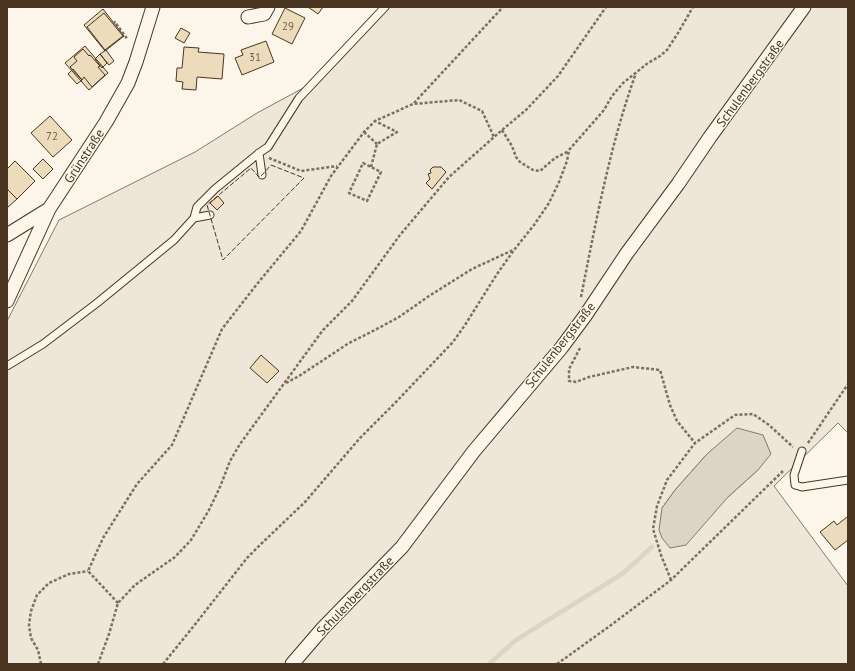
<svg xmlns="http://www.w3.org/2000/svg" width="855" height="671" font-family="'PT Sans',sans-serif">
	<rect width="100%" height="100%" fill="#fbf6e9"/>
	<!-- green -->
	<path fill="#ede6d9" stroke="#887966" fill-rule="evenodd" d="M388,7H848V433L838,423L774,486L848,586V664H7V321L59,220L195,152L257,113L320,79ZM707,454L758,470L728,497L662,508L675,490Z"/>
	<!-- water -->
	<path fill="#dcd4c6" stroke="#887966" d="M737,428L763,435L771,454L758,470L728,497L686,545L670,548L662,538L659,530L662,508L675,490L707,454Z"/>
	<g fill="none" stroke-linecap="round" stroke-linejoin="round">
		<!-- stream -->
		<path stroke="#dcd4c6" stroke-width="4.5" d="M489,664L516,640L622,574L652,547"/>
	</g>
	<!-- building -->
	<path fill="#ecdcbc" stroke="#4a3520" d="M308,7H323L318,14Z
		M285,8L305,18L292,44L272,34Z
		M103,9L124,36L105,51L84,25Z
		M104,13L123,36L105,50L87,27Z
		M181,28L190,33L184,43L175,38Z
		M266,41L274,62L242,75L235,58L243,55L241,50Z
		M85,46L108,73L89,90L65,63Z
		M184,47L199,48L198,52L224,54L222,79L197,77L196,90L182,89L183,82L176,81L177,68H182Z
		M83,49L89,56L90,55L100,66L98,67L105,75L92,87L84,77L82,80L70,67L77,61L74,57Z
		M106,50L114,61L109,65L100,54Z
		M100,54L107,63L102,68L95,59Z
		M73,69L82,80L77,84L68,74Z
		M50,116L72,140L53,157L31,133Z
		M43,159L53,169L43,179L33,169Z
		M15,161L35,181L17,199L7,189V169Z
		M433,167H441L446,172L432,189L426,183L430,179L428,174L431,173L430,170Z
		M7,189L17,199L7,208Z
		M218,196L224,203L217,210L210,203Z
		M261,355L279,371L267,383L250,368Z
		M847,517L848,518V540L835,550L820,532L834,521L837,525Z"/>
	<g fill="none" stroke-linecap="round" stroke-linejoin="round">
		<defs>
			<path id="lane" d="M259,153L262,175
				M194,218L210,215
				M7,366L43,344L97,303L174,240L194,218L197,207L215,189L259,153L268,147L299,98L385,7
				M802,451L794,475L795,485L802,487L848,480"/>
			<path id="street" d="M248,17L264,14L268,7
				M7,235L49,209
				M7,301L49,209L106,122L128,83L136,62L153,7
				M292,664L323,628L402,547L474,451L562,347L585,316L627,253L678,184L710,137L804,7"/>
		</defs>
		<!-- lane casing -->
		<use href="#lane" stroke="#4a3520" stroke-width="9"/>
		<!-- street casing -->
		<use href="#street" stroke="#4a3520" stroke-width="15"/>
		<!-- path -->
		<path stroke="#7f6f5c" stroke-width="2.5" stroke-dasharray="3 2" stroke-linecap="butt" d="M113,24L115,22L128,40
			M414,103L503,7
			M502,130L512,146L516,157L520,162L533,170L540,171L555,158L569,151
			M364,132L377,144
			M269,158L301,171L337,166
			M363,163L381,172L367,201L349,193Z
			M371,167L377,144L397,132L375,121
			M581,297C596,221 610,145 636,73
			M580,348L569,369V381L576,382L589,377L633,367L660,370L670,405L677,421L695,443
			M286,383L299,376L349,343L375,330L399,317L429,296L472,269L513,250
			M808,443L848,384
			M671,580L661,555L653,529L657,506L667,480L695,443L735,415L753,414L769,425L793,447
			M118,603L88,571L103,538L137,484L172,445L222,329L257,284L301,231L331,176L364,132L375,121L413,104L459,100L482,111L494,137
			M41,664L38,650L31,638L29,625L31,611L37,595L49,583L69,574L88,571
			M98,664L109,634L118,603L135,585L175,557L191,540L209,510L220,487L230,461L240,444L323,330L352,301L400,235L449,177L502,130L526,110L558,76L606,7
			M163,664L193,627L247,558L261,544L305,502L360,438L395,403L453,342L465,325L497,274L514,250L534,225L549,203L559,182L567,161L569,150L604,110L612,96L623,83L648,63L660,56L667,50L678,33L693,7
			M557,664L607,628L671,580L783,471"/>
		<!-- lane -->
		<use href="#lane" stroke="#fbf6e9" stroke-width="7"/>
		<!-- street -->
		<use href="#street" stroke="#fbf6e9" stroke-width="13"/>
		<!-- fence -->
		<path stroke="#4a3520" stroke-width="1" stroke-dasharray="5 2" stroke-linecap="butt" d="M271,165L304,178L223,260L207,205L251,168L259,177L262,175Z"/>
	</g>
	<g text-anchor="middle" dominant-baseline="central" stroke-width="3" stroke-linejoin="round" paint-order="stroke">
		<!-- number labels -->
		<g font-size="11" fill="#725f47">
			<text x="288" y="26">29</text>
			<text x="255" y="57">31</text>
			<text x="52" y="136">72</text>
		</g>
		<!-- street labels -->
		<g font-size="13" fill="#4a3520" stroke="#fbf6e9">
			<text transform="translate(750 83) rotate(-54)">Schulenbergstraße</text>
			<text transform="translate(84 156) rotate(-57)">Grünstraße</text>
			<text transform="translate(560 345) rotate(-52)">Schulenbergstraße</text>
			<text transform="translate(355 596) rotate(-46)">Schulenbergstraße</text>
		</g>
	</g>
	<!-- border -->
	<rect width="855" height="671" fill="none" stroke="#4a3520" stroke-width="16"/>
</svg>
